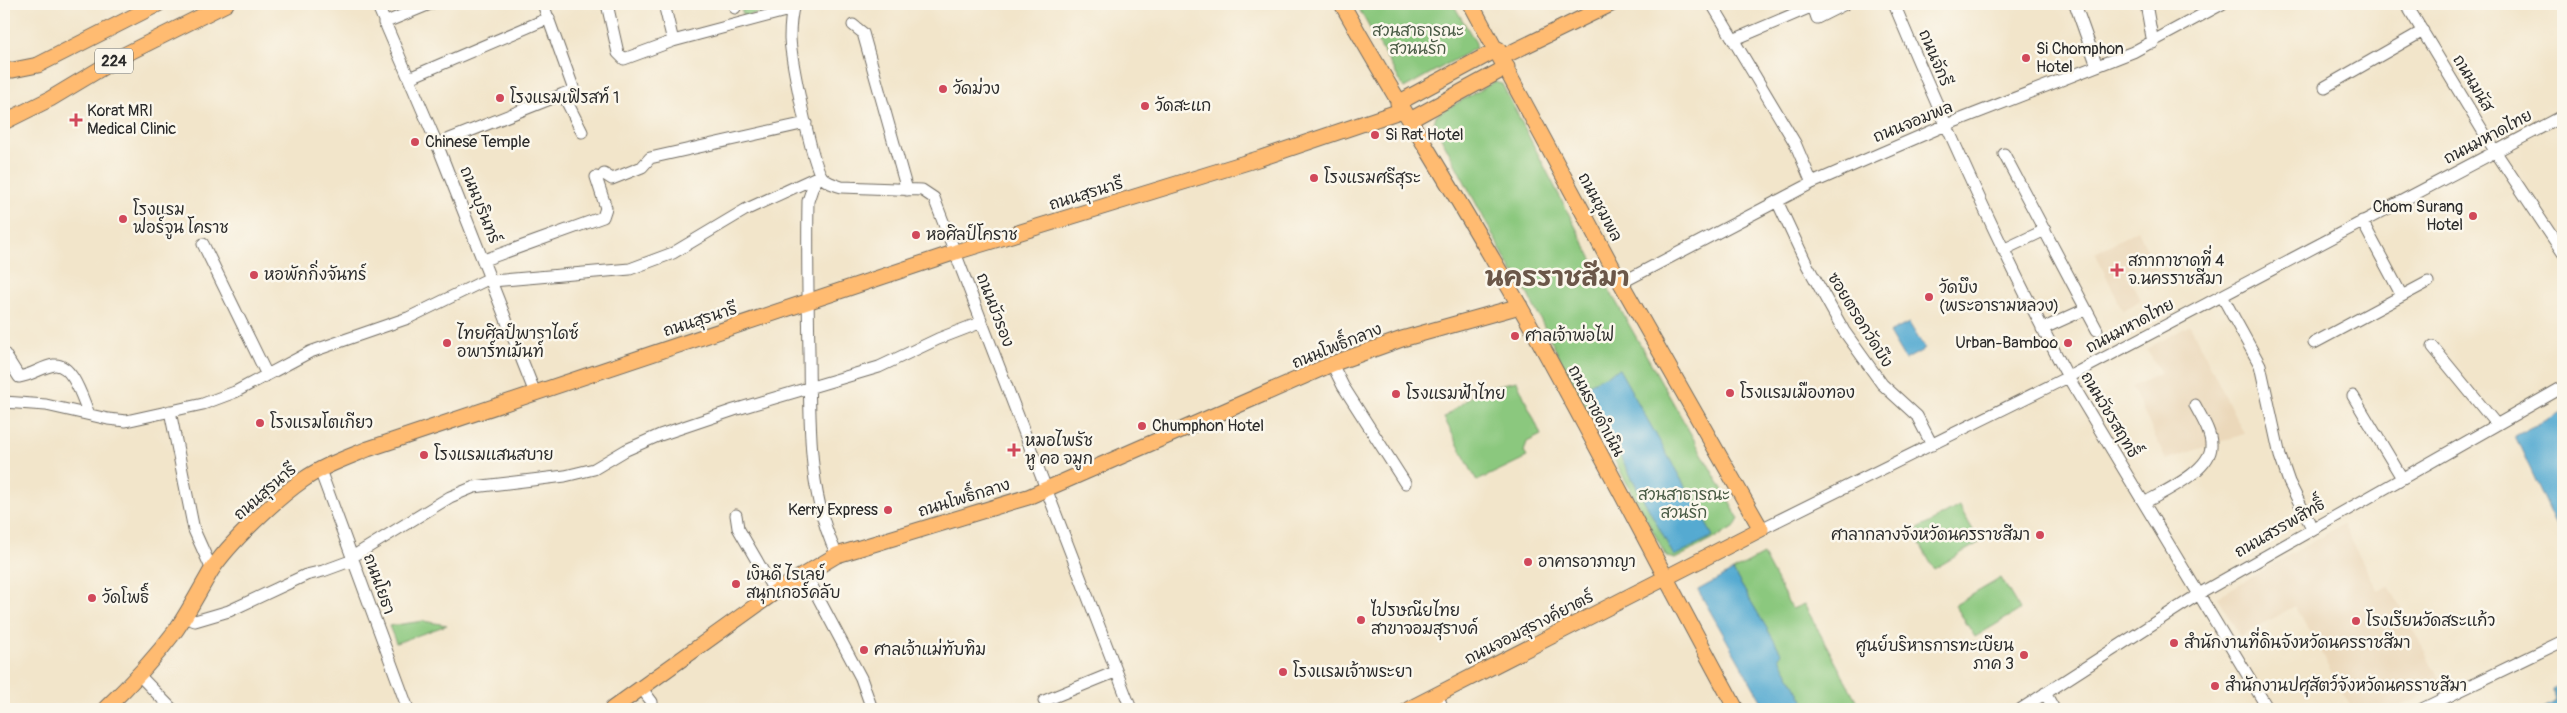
<svg xmlns="http://www.w3.org/2000/svg" width="2567" height="713" font-family="Pangolin,'Playpen Sans Thai',sans-serif">
	<rect width="100%" height="100%" fill="#fbf7ec"/>
	<filter id="ink" filterUnits="userSpaceOnUse"><feTurbulence type="fractalNoise" baseFrequency=".02" numOctaves="2"/><feDisplacementMap in="SourceGraphic" scale="10" xChannelSelector="R" yChannelSelector="G"/><feConvolveMatrix kernelMatrix="1 2 1 2 8 2 1 2 1" color-interpolation-filters="sRGB"/></filter>
	<filter id="wash" filterUnits="userSpaceOnUse"><feTurbulence type="fractalNoise" baseFrequency=".0096" numOctaves="4" result="noise"/><feDisplacementMap in="SourceGraphic" scale="20" xChannelSelector="R" yChannelSelector="G"/><feGaussianBlur stdDeviation="1.12" result="paint"/><feColorMatrix in="noise" values="0 0 0 0 0 0 0 0 0 0 0 0 0 0 0 0 0 1.4 0 .05"/><feComposite in="paint" operator="in"/></filter>
	<g filter="url(#wash)">
		<rect width="100%" height="100%" fill="#f2e5ca"/>
		<!-- built -->
		<path fill="#ebd8ba" d="M2138,230L2162,282L2148,289L2137,267L2126,273L2141,300L2123,311L2095,253Z
			M2190,325L2244,434L2166,460L2132,387L2161,373L2146,349Z
			M2343,524L2378,591L2389,586L2443,685L2394,709H2352L2295,606L2240,636L2217,597Z"/>
		<!-- green -->
		<path fill="#8bc87e" stroke="#5b7a54" d="M740,4H783L782,7L743,17Z
			M1356,4H1453L1476,43V48L1404,88Z
			M1494,82L1502,84L1593,261L1739,519L1734,528L1675,559L1667,557L1575,388L1517,273H1513L1434,124L1436,115Z
			M1517,381L1541,435L1527,442L1524,452L1527,457L1477,481L1444,418L1480,389Z
			M1959,506L1980,542L1934,569L1913,532Z
			M1763,555L1792,609L1804,604L1861,709H1808L1778,657L1781,654L1733,571Z
			M2001,578L2020,610L1975,637L1955,605Z
			M423,621L447,625L396,643L389,626Z"/>
		<!-- water -->
		<path fill="#55aad1" stroke="#406a7e" d="M1909,323L1925,349L1905,360L1889,333Z
			M1619,369L1713,536L1674,556L1583,387Z
			M2563,411V539L2515,436Z
			M1733,571L1782,654L1779,657L1808,709H1766L1698,590Z
			M2563,684V709H2542L2555,702L2553,689Z"/>
	</g>
	<g filter="url(#ink)">
		<g fill="none" stroke-linecap="round" stroke-linejoin="round">
			<defs>
				<path id="minor" d="M377,4L437,144L535,393
					M543,4L574,90L563,94L582,132
					M607,4L618,53L624,59L673,41L793,9
					M664,4L673,41
					M734,4L735,8
					M794,4C791,15 790,26 790,38C791,59 811,162 822,177C827,183 835,185 842,187L922,190L934,198L1131,709
					M1712,4L1795,143L1812,183
					M1894,4C1947,130 2003,256 2068,377L2268,709
					M2075,4L2097,66
					M2146,4L2153,43
					M2406,4L2495,151L2563,253
					M384,23L430,4
					M853,25L863,33L907,190
					M1733,40L1813,6L1817,18L1845,4
					M409,78L549,18
					M2325,87L2423,31
					M437,144L563,94
					M2004,154L2097,330
					M604,174L612,179L642,167L650,158L806,123
					M820,175L813,186L808,201C807,252 808,303 809,353C810,420 807,494 837,555
					M1777,201L1807,265L1844,331L1882,384L1917,416L1932,445
					M2362,221L2402,296
					M203,244L267,375
					M2003,250L2045,230
					M484,260L603,217L606,208L596,177
					M492,281L630,269L673,253L745,210L819,176
					M1621,283L1812,183L1946,125L2133,52L2222,4
					M2222,296L2260,365L2280,456L2289,482L2312,528
					M2042,329L2086,309
					M2314,343L2428,282
					M2433,347L2496,424
					M4,353L19,377C32,375 42,367 54,365C73,363 83,401 89,414
					M1332,364L1343,386L1405,483
					M2353,396L2402,478
					M4,402L46,405L108,419L126,421L203,404L235,392L310,352L408,318L490,278
					M170,411L194,530L212,570
					M320,470L408,709
					M2144,503C2163,492 2213,470 2211,444C2211,431 2201,417 2195,405
					M736,515L738,528L775,592
					M1761,529L2068,377L2563,116
					M352,557L450,497L474,487L565,476L594,469L626,450L660,435L734,410L879,367L938,339L982,322
					M805,573L861,678L872,709
					M184,617L195,621L229,611L306,575L323,571L353,560
					M138,674L172,709
					M642,689L652,702V709
					M2045,693L2054,709
					M1437,694L1443,709
					M1044,701L1115,672
					M2021,709L2199,594L2563,387
					M2422,709L2563,641"/>
				<path id="major" d="M1342,4C1399,106 1462,203 1519,305C1594,438 1663,575 1736,709
					M1502,57L1611,4
					M4,70H13L38,65L158,4
					M1398,103L1498,49
					M1410,120L1507,67
					M4,122L50,99L120,57L226,4
					M105,709C130,685 155,658 176,630C189,611 200,590 211,571C228,544 277,498 303,480C323,466 346,458 368,449L956,252L1261,158L1403,110
					M612,709L775,592L837,555L1028,497L1332,364L1402,339L1520,306
					M1409,709L1761,529L1621,283L1471,4"/>
			</defs>
			<!-- minor casing -->
			<use href="#minor" stroke="#716c63" stroke-width="13"/>
			<!-- major casing -->
			<use href="#major" stroke="#716c63" stroke-width="17"/>
			<!-- minor -->
			<use href="#minor" stroke="#fff" stroke-width="11"/>
			<!-- major -->
			<use href="#major" stroke="#ffbb71" stroke-width="15"/>
		</g>
	</g>
	<!-- markers -->
	<g fill="#d1495b" stroke="#fbf7ec" stroke-width="2">
		<circle cx="2026" cy="58" r="5"/>
		<circle cx="943" cy="89" r="5"/>
		<circle cx="500" cy="98" r="5"/>
		<circle cx="1145" cy="106" r="5"/>
		<path d="M73.5 112.5h5v5h5v5h-5v5h-5v-5h-5v-5h5z"/>
		<circle cx="1375" cy="135" r="5"/>
		<circle cx="415" cy="142" r="5"/>
		<circle cx="1314" cy="178" r="5"/>
		<circle cx="2473" cy="216" r="5"/>
		<circle cx="123" cy="219" r="5"/>
		<circle cx="916" cy="235" r="5"/>
		<path d="M2114.5 262.5h5v5h5v5h-5v5h-5v-5h-5v-5h5z"/>
		<circle cx="254" cy="275" r="5"/>
		<circle cx="1929" cy="297" r="5"/>
		<circle cx="1515" cy="336" r="5"/>
		<circle cx="447" cy="343" r="5"/>
		<circle cx="2068" cy="343" r="5"/>
		<circle cx="1730" cy="393" r="5"/>
		<circle cx="1396" cy="394" r="5"/>
		<circle cx="260" cy="423" r="5"/>
		<circle cx="1142" cy="426" r="5"/>
		<path d="M1011.5 442.5h5v5h5v5h-5v5h-5v-5h-5v-5h5z"/>
		<circle cx="424" cy="455" r="5"/>
		<circle cx="888" cy="510" r="5"/>
		<circle cx="2040" cy="535" r="5"/>
		<circle cx="1528" cy="562" r="5"/>
		<circle cx="736" cy="584" r="5"/>
		<circle cx="92" cy="598" r="5"/>
		<circle cx="1361" cy="620" r="5"/>
		<circle cx="2356" cy="621" r="5"/>
		<circle cx="2174" cy="643" r="5"/>
		<circle cx="864" cy="650" r="5"/>
		<circle cx="2024" cy="655" r="5"/>
		<circle cx="1283" cy="672" r="5"/>
		<circle cx="2215" cy="686" r="5"/>
	</g>
	<g text-anchor="middle" dominant-baseline="central" stroke-width="5" stroke-linejoin="round" paint-order="stroke">
		<!-- shield labels -->
		<rect fill="#fbf7ec" stroke="#696865" stroke-width="1" x="95" y="48.5" width="38" height="25" rx="4"/>
		<g font-size="15" font-weight="bold" fill="#2b2b2b">
			<text x="114" y="61">224</text>
		</g>
		<!-- park labels -->
		<g font-size="16" fill="#485a44" stroke="#fbf7ec">
			<text x="1418" y="31">สวนสาธารณะ<tspan x="1418" dy="18">สวนนรัก</tspan></text>
			<text x="1684" y="495">สวนสาธารณะ<tspan x="1684" dy="18">สวนรัก</tspan></text>
		</g>
		<!-- poi labels -->
		<g font-size="16" fill="#2b2b2b" stroke="#fbf7ec" text-anchor="start">
			<text x="2036" y="49">Si Chomphon<tspan x="2036" dy="18">Hotel</tspan></text>
			<text x="953" y="89">วัดม่วง</text>
			<text x="510" y="98">โรงแรมเฟิรสท์ 1</text>
			<text x="1155" y="106">วัดสะแก</text>
			<text x="87" y="111">Korat MRI<tspan x="87" dy="18">Medical Clinic</tspan></text>
			<text x="1385" y="135">Si Rat Hotel</text>
			<text x="425" y="142">Chinese Temple</text>
			<text x="1324" y="178">โรงแรมศรีสุระ</text>
			<text x="2463" y="207" text-anchor="end">Chom Surang<tspan x="2463" dy="18">Hotel</tspan></text>
			<text x="133" y="210">โรงแรม<tspan x="133" dy="18">ฟอร์จูน โคราช</tspan></text>
			<text x="926" y="235">หอศิลป์โคราช</text>
			<text x="2128" y="261">สภากาชาดที่ 4<tspan x="2128" dy="18">จ.นครราชสีมา</tspan></text>
			<text x="264" y="275">หอพักกิ่งจันทร์</text>
			<text x="1939" y="288">วัดบึง<tspan x="1939" dy="18">(พระอารามหลวง)</tspan></text>
			<text x="457" y="334">ไทยศิลป์พาราไดซ์<tspan x="457" dy="18">อพาร์ทเม้นท์</tspan></text>
			<text x="1525" y="336">ศาลเจ้าพ่อไฟ</text>
			<text x="2058" y="343" text-anchor="end">Urban-Bamboo</text>
			<text x="1740" y="393">โรงแรมเมืองทอง</text>
			<text x="1406" y="394">โรงแรมฟ้าไทย</text>
			<text x="270" y="423">โรงแรมโตเกียว</text>
			<text x="1152" y="426">Chumphon Hotel</text>
			<text x="1025" y="441">หมอไพรัช<tspan x="1025" dy="18">หู คอ จมูก</tspan></text>
			<text x="434" y="455">โรงแรมแสนสบาย</text>
			<text x="878" y="510" text-anchor="end">Kerry Express</text>
			<text x="2030" y="535" text-anchor="end">ศาลากลางจังหวัดนครราชสีมา</text>
			<text x="1538" y="562">อาคารอาภาญา</text>
			<text x="746" y="575">เงินดี ไรเลย์<tspan x="746" dy="18">สนุกเกอร์คลับ</tspan></text>
			<text x="102" y="598">วัดโพธิ์</text>
			<text x="1371" y="611">ไปรษณียไทย<tspan x="1371" dy="18">สาขาจอมสุรางค์</tspan></text>
			<text x="2366" y="621">โรงเรียนวัดสระแก้ว</text>
			<text x="2184" y="643">สำนักงานที่ดินจังหวัดนครราชสีมา</text>
			<text x="2014" y="646" text-anchor="end">ศูนย์บริหารการทะเบียน<tspan x="2014" dy="18">ภาค 3</tspan></text>
			<text x="874" y="650">ศาลเจ้าแม่ทับทิม</text>
			<text x="1293" y="672">โรงแรมเจ้าพระยา</text>
			<text x="2225" y="686">สำนักงานปศุสัตว์จังหวัดนครราชสีมา</text>
		</g>
		<!-- street labels -->
		<g font-size="16" fill="#2b2b2b" stroke="#fbf7ec">
			<text transform="translate(1935 58) rotate(67)">ถนนจักรี</text>
			<text transform="translate(2473 83) rotate(59)">ถนนมนัส</text>
			<text transform="translate(1913 122) rotate(-22)">ถนนจอมพล</text>
			<text transform="translate(2488 137) rotate(-28)">ถนนมหาดไทย</text>
			<text transform="translate(1086 194) rotate(-17)">ถนนสุรนารี</text>
			<text transform="translate(480 205) rotate(68)">ถนนบุรินทร์</text>
			<text transform="translate(1600 207) rotate(62)">ถนนชุมพล</text>
			<text transform="translate(995 310) rotate(69)">ถนนบัวรอง</text>
			<text transform="translate(700 320) rotate(-18)">ถนนสุรนารี</text>
			<text transform="translate(1860 320) rotate(58)">ซอยตรอกวัดบึง</text>
			<text transform="translate(2130 326) rotate(-28)">ถนนมหาดไทย</text>
			<text transform="translate(1337 346) rotate(-22)">ถนนโพธิ์กลาง</text>
			<text transform="translate(1596 411) rotate(62)">ถนนราชดำเนิน</text>
			<text transform="translate(2110 415) rotate(59)">ถนนวัชรสฤทธิ์</text>
			<text transform="translate(265 492) rotate(-41)">ถนนสุรนารี</text>
			<text transform="translate(964 498) rotate(-17)">ถนนโพธิ์กลาง</text>
			<text transform="translate(2280 528) rotate(-30)">ถนนสรรพสิทธิ์</text>
			<text transform="translate(379 584) rotate(70)">ถนนโยธา</text>
			<text transform="translate(1529 628) rotate(-27)">ถนนจอมสุรางค์ยาตร์</text>
		</g>
		<!-- town labels -->
		<g font-size="26" font-weight="bold" fill="#6b5749" stroke="#fbf7ec">
			<text x="1557" y="278">นครราชสีมา</text>
		</g>
	</g>
	<!-- margin -->
	<rect width="2567" height="713" fill="none" stroke="#fbf7ec" stroke-width="20"/>
</svg>
